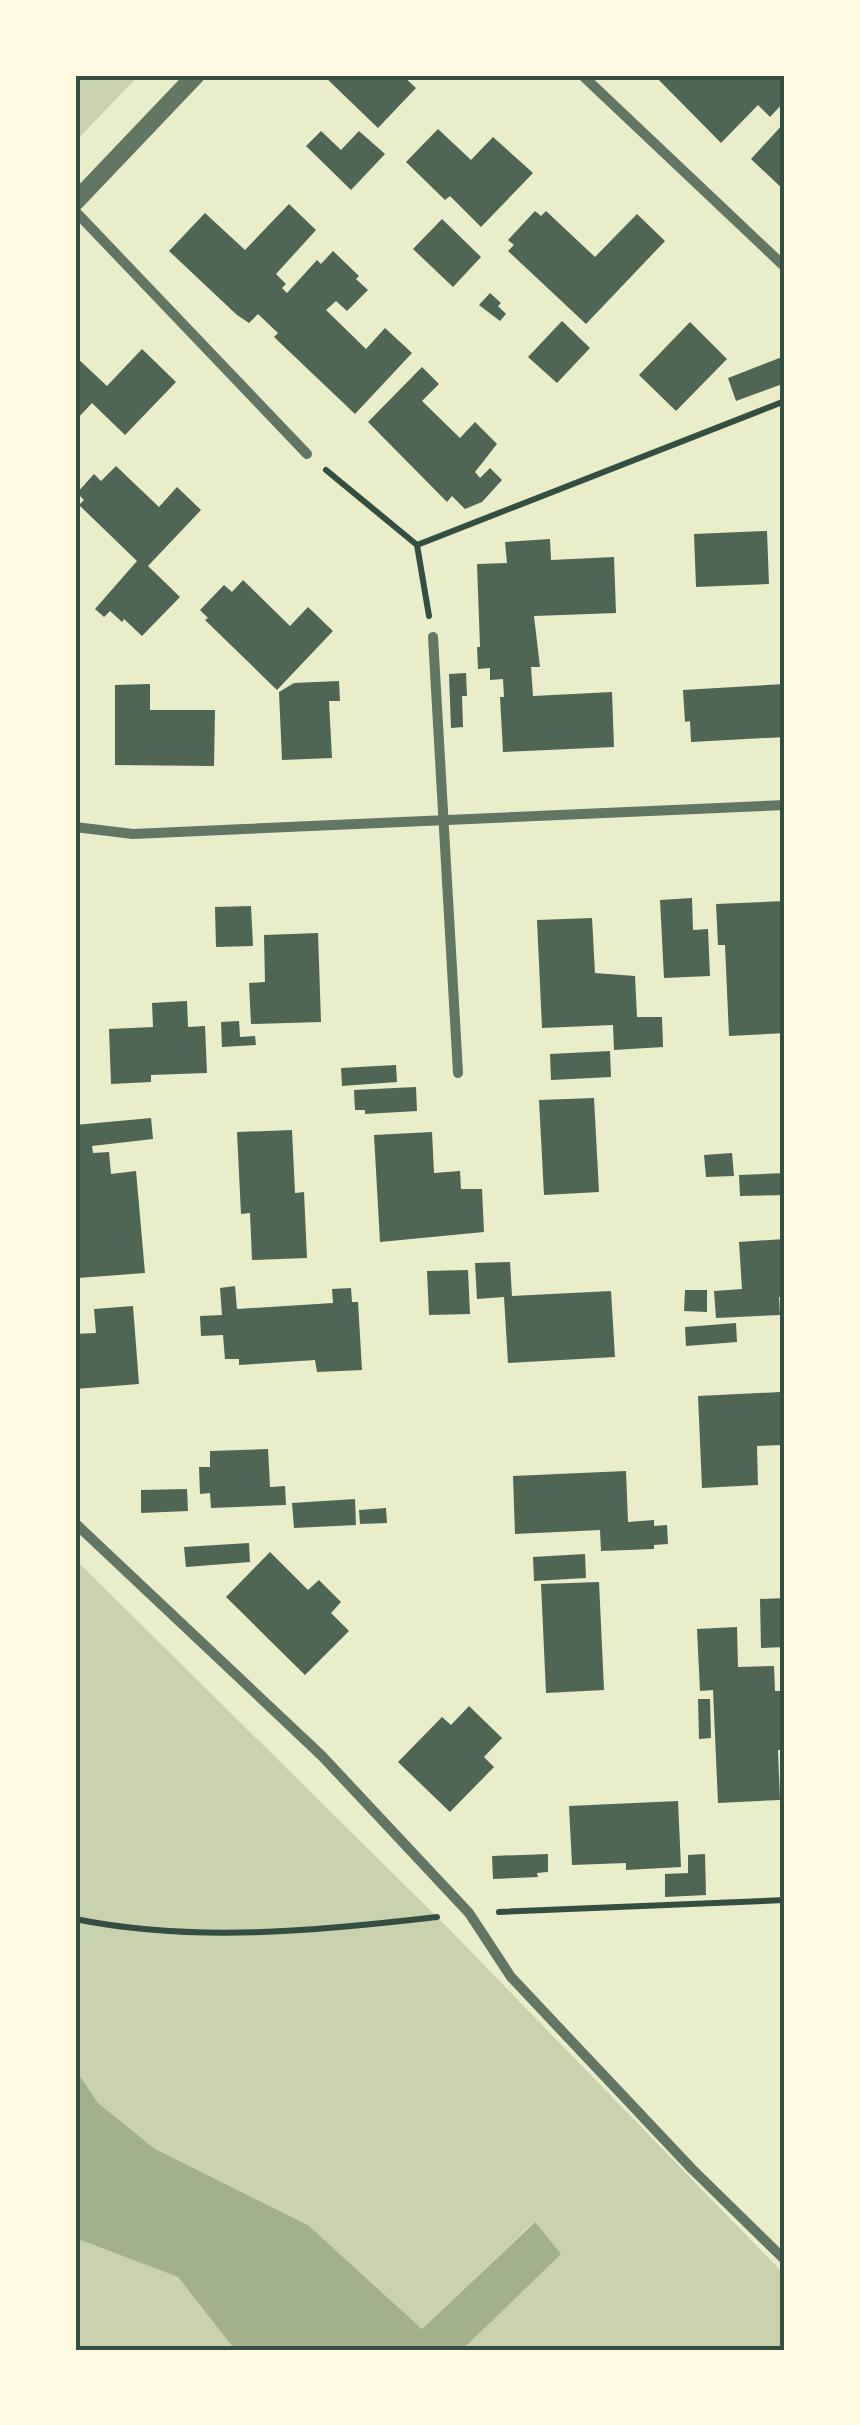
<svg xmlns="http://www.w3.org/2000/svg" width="860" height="2425" font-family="'Space Grotesk',sans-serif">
	<rect width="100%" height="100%" fill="#e9edc9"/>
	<!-- green -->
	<path fill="#cad2ad" d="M75,75H139L75,142Z
		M75,1559L448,1928L785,2275V2350H462L560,2254L534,2222L422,2329L308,2225L155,2150L98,2103L75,2069Z
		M75,2238L178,2277L235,2350H75Z"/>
	<!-- water -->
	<path fill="#a3b18a" d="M75,2069L98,2103L155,2149L308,2225L422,2329L535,2222L561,2254L462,2350H235L178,2277L75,2238Z"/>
	<!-- building -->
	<path fill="#4f6655" d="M323,75H402L416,88L378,128Z
		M654,75H785V101L770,117L758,105L721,143Z
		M785,122V191L751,159Z
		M438,129L471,160L493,137L533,173L481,227L450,196L445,200L406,162Z
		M321,131L341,150L359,131L385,154L351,190L306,146Z
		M289,204L316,230L276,274L286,284L282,288L287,293L317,260L321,264L333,251L359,276L356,279L368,290L347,311L336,301L326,310L366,349L385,328L412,353L355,414L274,337L278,333L258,314L249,323L237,315L169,251L205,213L245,250Z
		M535,211L541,216L546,211L595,257L637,214L665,241L586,324L508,251L514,245L508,240Z
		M442,219L481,257L453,287L413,249Z
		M490,293L501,303L498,306L506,314L500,321L479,305Z
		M562,321L590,348L557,383L528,357Z
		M690,322L727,359L676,411L639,375Z
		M142,349L176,382L125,435L92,403L75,421V356L107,386Z
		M782,357L785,383L736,401L728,378Z
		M422,367L439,384L422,401L460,438L475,422L497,444L475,472L480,478L490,468L502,480L482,502L465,509L452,496L447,502L368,422Z
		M116,466L159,507L177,487L201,510L148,566L180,597L142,636L124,619L122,622L110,611L104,617L95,609L137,561L79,505L84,500L77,493L94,474L101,481Z
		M767,531L769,584L696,587L694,534Z
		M550,539L551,560L614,557L616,613L534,616L540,667H531L533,696L612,692L614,747L503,752L500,697H504L503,679L490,680V668L478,669L477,647H480L477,564L507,563L505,542Z
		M243,580L290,626L308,607L333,631L277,690L205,620L208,618L200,610L224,585L232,592Z
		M466,673L467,696H462L463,727L451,728L449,674Z
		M339,681L340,701H329L332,758L282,760L279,692L294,683Z
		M150,684V710H215L214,766L115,765V685Z
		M785,684V737L691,742L690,721L685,722L683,690Z
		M692,898L693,930L708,929L710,976L664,978L660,900Z
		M785,901V951H782L785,1033L729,1036L725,945H718L716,904Z
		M251,906L253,946L216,947L215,907Z
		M592,918L595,973L635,976L637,1017H662L663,1047L614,1050L613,1025L542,1028L537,920Z
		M318,933L321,1022L251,1024L249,983L265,982L264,935Z
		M187,1001L188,1027L205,1026L207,1073L151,1075V1082L111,1084L109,1029L153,1027L152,1003Z
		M239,1021L240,1037L255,1036L256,1045L222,1047L221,1022Z
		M610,1051L611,1077L551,1080L550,1054Z
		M396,1065L397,1082L342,1086L341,1068Z
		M416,1087L417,1111L365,1114V1110H355L354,1090Z
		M594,1098L599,1192L544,1195L539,1100Z
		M151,1118L153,1139L92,1146L93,1153L109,1152L111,1174L136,1171L145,1273L78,1278L75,1125Z
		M292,1130L295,1193L304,1192L307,1258L252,1260L250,1213L241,1214L237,1132Z
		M432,1132L434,1173L460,1171L461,1189H482L484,1232L380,1242L374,1135Z
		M732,1153L734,1176L706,1177L704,1155Z
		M785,1173V1195L740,1196L739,1175Z
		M785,1239V1297H779L780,1315L716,1318L714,1291L742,1289L739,1242Z
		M510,1262L512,1296L611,1291L615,1357L508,1363L504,1297L477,1299L475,1263Z
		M468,1270L470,1314L429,1315L427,1271Z
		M235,1286L237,1309L333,1303L332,1289L351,1288L352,1302H358L362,1370L317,1372L315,1360L239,1365V1359H225L223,1335L201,1336L200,1316L222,1315L220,1288Z
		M685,1290H707V1312L684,1311Z
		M133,1306L139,1384L75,1389V1334L96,1333L94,1309Z
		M736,1323L737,1342L686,1346L685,1327Z
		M780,1392L782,1445L757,1446L758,1485L702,1488L698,1396Z
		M268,1449L270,1487L285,1486L286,1505L211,1508L210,1493L200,1494L199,1467H210V1451Z
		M626,1471L628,1522L654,1520V1526L667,1525L668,1544L654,1545V1549L601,1551L600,1530L515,1534L513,1476Z
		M187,1489L188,1511L141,1513V1490Z
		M355,1499L356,1525L294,1528L292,1503Z
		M386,1508L387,1523L360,1524L359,1510Z
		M249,1543L250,1562L186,1567L184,1547Z
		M270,1552L308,1590L319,1580L341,1602L331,1613L349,1631L305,1675L226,1597Z
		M585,1554L586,1578L534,1581L533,1557Z
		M599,1582L604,1690L546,1693L541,1584Z
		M785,1598V1647L761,1648L760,1599Z
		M737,1627L738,1667L774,1666L775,1691H785V1750H778L780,1800L718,1803L713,1690L700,1691L697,1629Z
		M698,1699H710L711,1738L699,1739Z
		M469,1706L502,1738L484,1757L494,1767L450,1812L398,1762L442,1717L451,1725Z
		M678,1801L681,1867L626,1870V1863L572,1865L569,1806Z
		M548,1854V1872L537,1873L538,1877L493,1879L492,1856Z
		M705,1854L706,1895L665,1897V1874L688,1873V1855Z"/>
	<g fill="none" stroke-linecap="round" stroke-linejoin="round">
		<!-- path -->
		<path stroke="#344e41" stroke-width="6" d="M326,470L417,545
			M429,616L417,545L785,401
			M499,1912L785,1900
			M75,1919C194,1943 317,1931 437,1917
			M75,2347L76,2350"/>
		<!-- minor -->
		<path stroke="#617663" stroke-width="10" d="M582,75L785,267
			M75,211L307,454
			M433,637L458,1073
			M75,827L133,834L785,805
			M75,1523L322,1756L469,1913L511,1977L692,2169L785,2260"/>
		<!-- tertiary -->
		<path stroke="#617663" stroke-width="18" d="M75,202L196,75"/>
	</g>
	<!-- border -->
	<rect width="860" height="2425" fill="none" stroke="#fefae0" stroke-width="155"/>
	<rect x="78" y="78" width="704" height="2270" fill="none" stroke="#344e41" stroke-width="4"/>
</svg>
